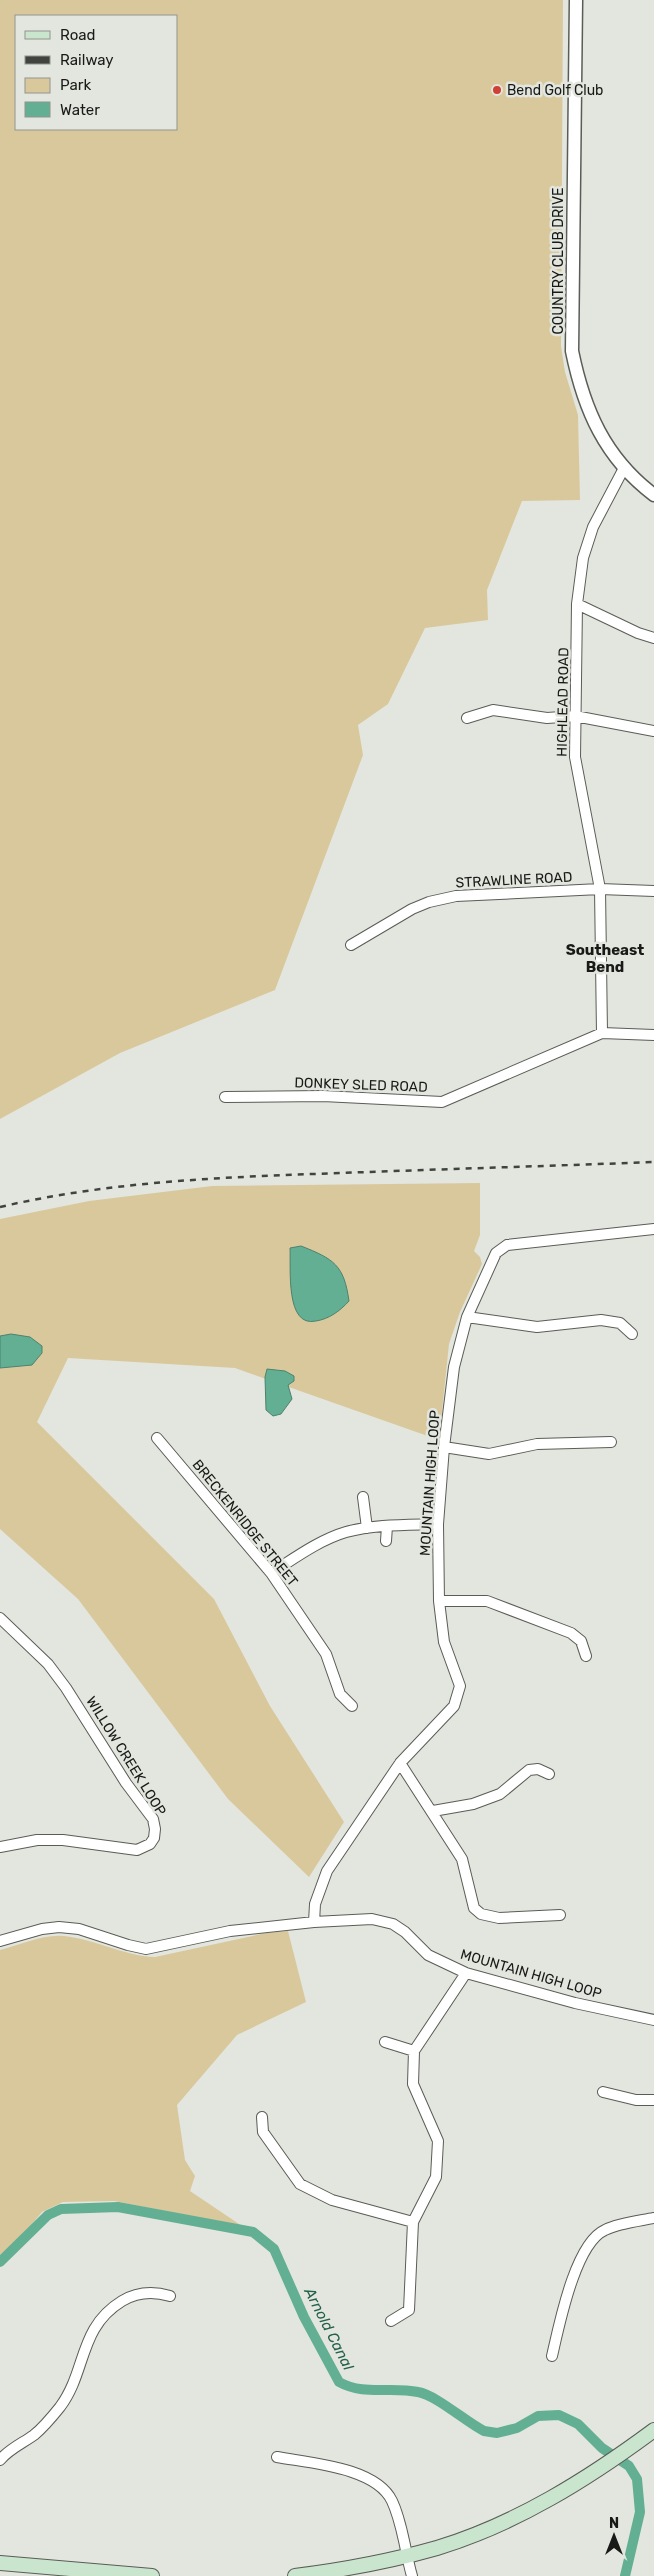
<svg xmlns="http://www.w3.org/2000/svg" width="654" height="2576" font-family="Rubik,sans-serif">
	<rect width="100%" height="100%" fill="#e2e6de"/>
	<!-- green -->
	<path fill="#dac89d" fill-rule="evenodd" d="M0,0H563L561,346L565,372L578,415L580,500L522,501L487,590L488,620L425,628L388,704L358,725L363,755L275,990L120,1053L0,1119ZM16,16H176V129H16Z
		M480,1183V1235L474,1251L480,1257L482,1264L460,1312L449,1344L439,1440L235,1368L68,1358L37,1422L214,1599L270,1706L344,1822L309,1877L228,1799L78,1599L0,1529V1219L89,1201L212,1186Z
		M288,1931L306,2002L237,2035L177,2105L185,2160L195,2176L190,2191L242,2226L114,2201L63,2202L42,2212L22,2236L0,2255V1950C20,1945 43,1934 64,1936C95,1939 124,1956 155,1957L266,1933Z"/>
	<!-- water -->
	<path fill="#63af93" stroke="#4d826e" d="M301,1246C334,1259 344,1265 349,1301C340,1311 329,1319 316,1321C285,1328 291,1268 290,1248Z
		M11,1334L30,1337L42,1346V1353L32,1365L0,1368V1336Z
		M267,1369L285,1371L294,1376V1381L288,1385L292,1399L281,1414L273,1416L266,1410L265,1377Z"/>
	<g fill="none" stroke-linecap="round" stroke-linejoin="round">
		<!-- canal -->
		<path stroke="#63af93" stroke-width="10" d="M0,2262L48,2215L61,2209L118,2207L253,2232L274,2249L304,2317L339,2382C364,2396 391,2386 418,2392C436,2395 466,2422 484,2431L497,2433L517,2428L538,2416L559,2415L578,2424L602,2448L629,2466L637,2479L640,2512L625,2576"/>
		<defs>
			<path id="minor" d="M577,604L638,633L654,638
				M467,718L493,710L547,718L575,716L654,731
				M351,945L412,909L429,902L456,896L600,889L654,891
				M602,1033L600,889L575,757L577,604L583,558L593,527L624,468
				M225,1097L323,1096L442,1102L602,1033L654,1035
				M467,1317L537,1327L601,1320L620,1323L632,1334
				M157,1438L271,1573L326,1654L340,1694L352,1706
				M444,1447L489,1454L537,1444L611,1442
				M363,1497L367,1528
				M386,1541L387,1526
				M271,1573C295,1558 319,1540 346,1532C375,1524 408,1525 438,1524
				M439,1601H487L571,1633L581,1641L586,1656
				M0,1618L48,1664L66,1688L126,1783L153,1819L155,1829L154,1838L150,1844L137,1850L63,1840H37L0,1847
				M400,1763L462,1859L474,1908L481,1914L499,1918L560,1915
				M433,1811L473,1804L500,1794L529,1770L538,1769L549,1774
				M314,1922L315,1904L327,1871L400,1763L454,1706L460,1686L444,1642L439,1601L438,1524L444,1447L454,1367L467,1317L496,1253L507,1245L654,1229
				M0,1941L42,1929L59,1927L79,1929L128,1945L146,1949L230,1931L314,1922L372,1919L393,1924L405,1932L428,1955L466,1973L575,2003L654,2020
				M385,2042L414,2051
				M603,2092L636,2100H654
				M262,2117L263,2132L300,2184L332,2200L413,2222
				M391,2321L409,2310L413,2222L436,2177L438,2141L413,2084L414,2051L466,1973
				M552,2356C559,2326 575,2243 605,2230C619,2223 639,2221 654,2218
				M277,2457C309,2463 376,2467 392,2501C403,2524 405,2552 412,2576
				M0,2460C9,2449 23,2443 34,2435C44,2427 52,2417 60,2407C87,2371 78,2328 122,2301C137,2292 153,2291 170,2296"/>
			<path id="tertiary" d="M576,0L572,351C584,410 605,458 654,495"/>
			<path id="secondary" d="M0,2563L152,2576
				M295,2576C343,2570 391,2561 437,2548C516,2524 588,2479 654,2430"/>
		</defs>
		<!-- minor casing -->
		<use href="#minor" stroke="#5a5d56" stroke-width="12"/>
		<!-- tertiary casing -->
		<use href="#tertiary" stroke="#5a5d56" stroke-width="15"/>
		<!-- secondary casing -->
		<use href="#secondary" stroke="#5a5d56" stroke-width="16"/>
		<!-- minor -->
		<use href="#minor" stroke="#fff" stroke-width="10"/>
		<!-- tertiary -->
		<use href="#tertiary" stroke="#fff" stroke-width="12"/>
		<!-- secondary -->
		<use href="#secondary" stroke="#c9e5ce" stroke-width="14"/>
		<!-- rail -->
		<path stroke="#41433f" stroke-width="2.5" stroke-dasharray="6 6" stroke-linecap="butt" d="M0,1207C112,1181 226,1177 341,1173C445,1169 550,1166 654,1162"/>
	</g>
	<!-- markers -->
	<circle fill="#ce4134" stroke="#e2e6de" stroke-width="2" cx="497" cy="90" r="5"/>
	<g text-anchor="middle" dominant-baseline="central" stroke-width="5" stroke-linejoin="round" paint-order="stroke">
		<!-- poi labels -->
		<g font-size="14" fill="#191a17" stroke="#e2e6de" text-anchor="start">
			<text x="507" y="90">Bend Golf Club</text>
		</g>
		<!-- street labels -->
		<g font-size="14" fill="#191a17" stroke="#e2e6de">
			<text transform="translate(558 261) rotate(-90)">COUNTRY CLUB DRIVE</text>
			<text transform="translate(563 702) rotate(-89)">HIGHLEAD ROAD</text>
			<text transform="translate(514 880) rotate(-3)">STRAWLINE ROAD</text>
			<text transform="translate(361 1085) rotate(2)">DONKEY SLED ROAD</text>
			<text transform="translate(430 1483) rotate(-86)">MOUNTAIN HIGH LOOP</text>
			<text transform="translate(245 1523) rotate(51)">BRECKENRIDGE STREET</text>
			<text transform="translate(126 1756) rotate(58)">WILLOW CREEK LOOP</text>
			<text transform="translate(531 1974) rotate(16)">MOUNTAIN HIGH LOOP</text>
		</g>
		<!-- neighbourhood labels -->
		<g font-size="15" font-weight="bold" fill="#191a17" stroke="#e2e6de">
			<text x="605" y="950">Southeast<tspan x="605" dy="17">Bend</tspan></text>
		</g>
		<!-- water labels -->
		<g font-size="15" font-style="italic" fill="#25604c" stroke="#e2e6de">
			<text transform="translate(329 2329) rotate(63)">Arnold Canal</text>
		</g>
	</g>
	<!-- legend -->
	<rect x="15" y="15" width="162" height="115" fill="#e2e6de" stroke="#92948e"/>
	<rect x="25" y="31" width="25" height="8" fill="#c9e5ce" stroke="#92948e"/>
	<text x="60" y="40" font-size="15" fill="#191a17">Road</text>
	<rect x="25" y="56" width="25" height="8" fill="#41433f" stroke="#92948e"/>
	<text x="60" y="65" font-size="15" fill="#191a17">Railway</text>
	<rect x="25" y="78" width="25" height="15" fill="#dac89d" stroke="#92948e"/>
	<text x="60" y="90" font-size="15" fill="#191a17">Park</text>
	<rect x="25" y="102" width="25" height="15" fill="#63af93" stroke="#92948e"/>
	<text x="60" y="115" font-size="15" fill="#191a17">Water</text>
	<!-- north arrow -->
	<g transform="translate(614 2536)" stroke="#e2e6de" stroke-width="4" paint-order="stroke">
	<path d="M0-4L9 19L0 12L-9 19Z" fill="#191a17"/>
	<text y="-8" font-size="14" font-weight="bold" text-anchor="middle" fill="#191a17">N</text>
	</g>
</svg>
